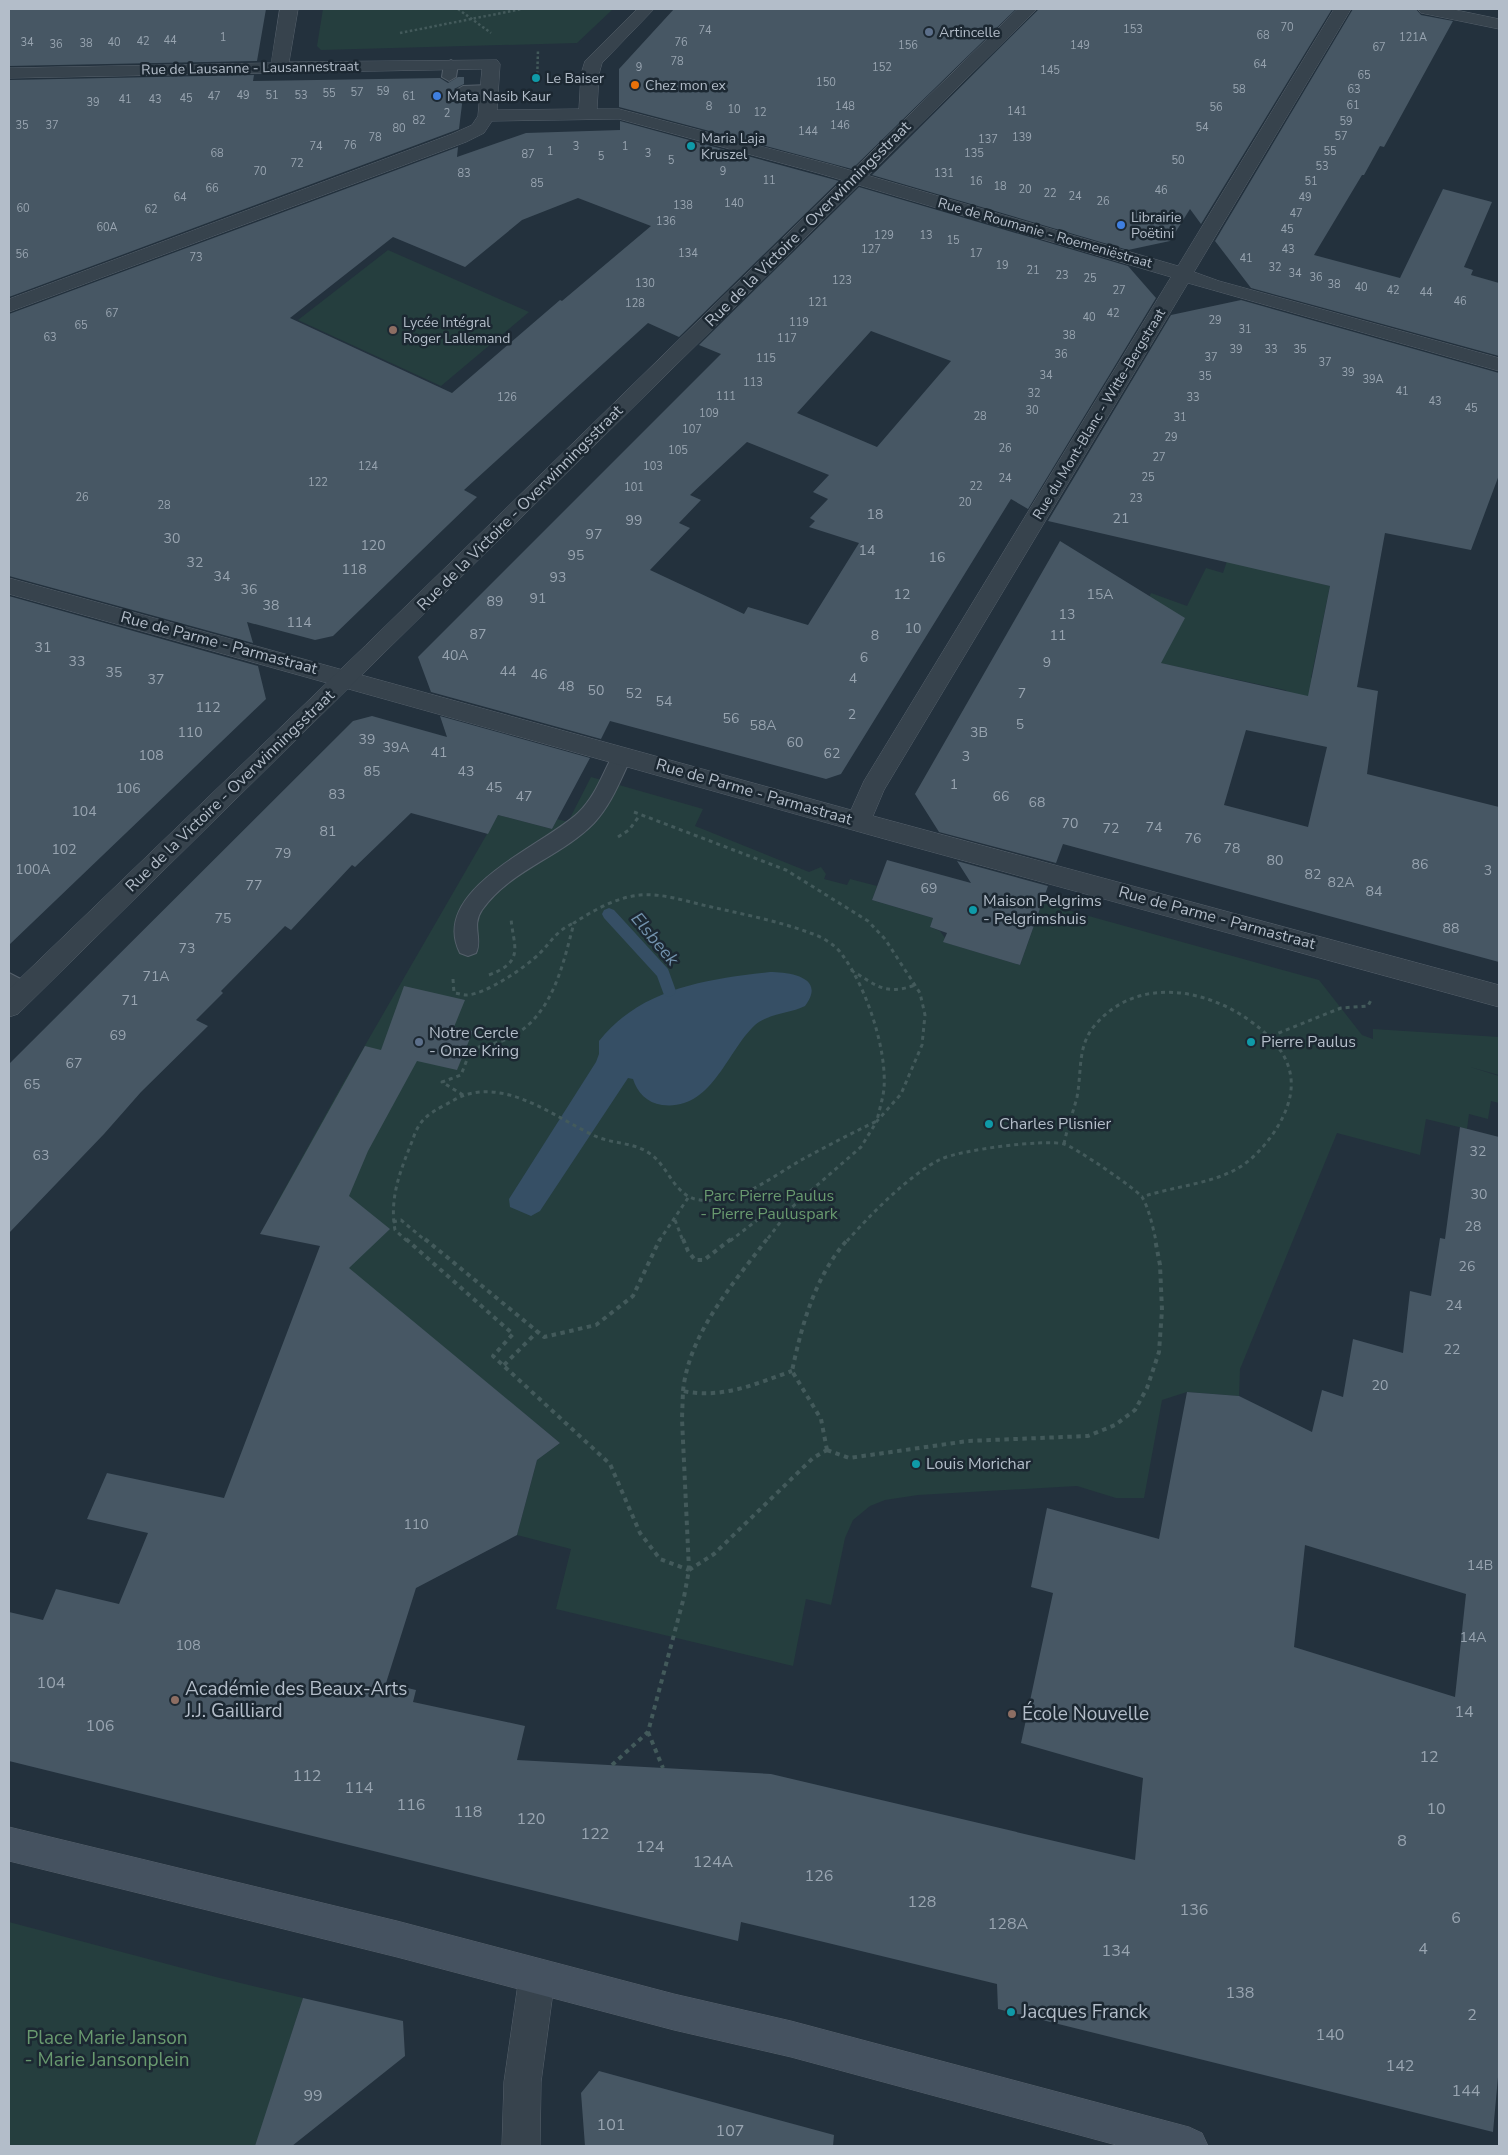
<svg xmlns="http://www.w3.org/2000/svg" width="1508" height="2155" font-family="'Nunito Sans',sans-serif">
	<rect width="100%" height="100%" fill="#23313d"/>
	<!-- green -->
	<path fill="#253e3e" d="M323,9H613L577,43L321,50L317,46Z
		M388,250L529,312L441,386L298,320Z
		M1227,561L1330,586L1311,678L1315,679L1347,738L1285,690L1160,663L1146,604L1151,593L1187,606L1206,568L1223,573Z
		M591,777L703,809L695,826L809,872L821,867L826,874L824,879L847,885L850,879L877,886L872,900L933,918L930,927L940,931L945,938L944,942L1020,965L1042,903L1319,980L1362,1035L1373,1039V1029L1499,1037V1075L1470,1067L1499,1076V1103L1491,1101L1488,1119L1469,1114L1467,1129L1426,1119L1420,1155L1337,1133L1240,1369L1239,1396L1187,1392L1162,1400L1144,1498H1116L1077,1486L918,1495L885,1500L870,1506L853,1520L845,1538L831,1605L806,1599L793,1666L556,1609L571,1549L517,1535L537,1460L560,1443L274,1208L341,1087L498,815L552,829L557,819L568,822Z
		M9,1922L216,1977L303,1998L259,2136L264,2146H9Z"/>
	<!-- water -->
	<path fill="#364f65" d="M770,972C789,972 827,977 805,1006C789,1014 769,1013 755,1025C726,1052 712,1111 662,1105C647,1103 637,1092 633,1079L628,1078L540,1211L531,1216L510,1207L509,1199L596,1062L599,1054V1041C641,988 707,979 770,972Z"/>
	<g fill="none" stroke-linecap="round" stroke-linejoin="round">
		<!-- stream -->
		<path fill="#364f65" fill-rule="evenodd" d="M609,908L614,910L668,969L676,991L674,995L669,997L664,995L657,976L604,918L602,914L604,910Z"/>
	</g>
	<!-- building -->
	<path fill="#475764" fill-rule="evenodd" d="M9,9H266L257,61L9,66Z
		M674,9H1016L852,169L619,107V69Z
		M1039,9H1332L1201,224L1190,209L1170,241L1128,250L872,175Z
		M1353,9H1416L1421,15L1453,21L1384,147L1380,146L1364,175H1362L1314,255L1400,278L1443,189L1492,202L1464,267L1473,270L1471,275L1499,283V356L1251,288L1215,241Z
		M254,75L253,81L440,78L448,83L458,77H464V84L454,89L463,96L459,129L9,297V80Z
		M620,121L839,181L679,337L648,323L464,490L477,497L333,636L315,640L247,622L253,643L9,576V314L458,147L457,157L526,133L620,130ZM578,198L651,226L562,301L560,300L452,393L290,318L393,237L465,267L522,220Z
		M859,187L1128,266L1156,298L1028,509L1011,499L841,774L826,779L610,721L601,739L431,692L418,657L721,354L699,345ZM871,331L951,361L877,447L797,413ZM747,442L829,475L813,492L828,499L810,518L815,521L809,527L859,543L808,625L748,607L744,614L650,570L690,528L679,523L701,500L690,495Z
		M1241,300L1499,373V475L1471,550L1385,533L1357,687L1378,691L1367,774L1499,807V962L1063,844L1056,863L939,832L915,794L1060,541L1185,618L1161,663L1308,696L1330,586L1048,521L1171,315ZM1246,730L1327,747L1308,827L1224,805Z
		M9,596L258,666L266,699L9,945Z
		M372,716L447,737L440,716L590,758L552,829L498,815L488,834L411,813L355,867L352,865L291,930L285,926L221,991L223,993L196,1020L208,1026L141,1092L104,1134L9,1233V1064L353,721Z
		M887,860L971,883L957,861L1048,886L1020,965L943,942L947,933L930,927L933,918L872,900Z
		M404,986L465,1000L454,1027L473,1031L457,1070L417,1061L368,1151L349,1196L390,1229L349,1268L560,1443L537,1460L517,1535L416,1588L386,1683L416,1690L413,1702L525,1726L517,1760L771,1774L1135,1860L1143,1778L1021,1743L1053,1593L1031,1587L1047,1508L1159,1539L1187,1392L1239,1396L1312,1432L1322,1390L1343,1397L1353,1339L1403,1353L1410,1291L1431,1296L1440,1238L1445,1239L1460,1127L1499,1137V2066L1493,2132L998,2009L997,1984L741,1922L738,1941L9,1761V1612L43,1620L56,1589L119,1604L148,1533L87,1519L107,1473L224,1498L320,1246L260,1234L365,1046L381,1050ZM1305,1545L1466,1594L1455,1697L1294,1647Z
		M303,1998L403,2021L405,2056L292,2146H255Z
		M599,2071L834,2135L833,2146H585L581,2093Z"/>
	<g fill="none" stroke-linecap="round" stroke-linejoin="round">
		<defs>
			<path id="service" d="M451,60L458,64L456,77L449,81L442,77L444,64Z
				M489,85L494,86L496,89L494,92L463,94L456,90L463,86Z
				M622,748L629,751L632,756C621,778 612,804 594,823C561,857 510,870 482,910C471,926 483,939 476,953L468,956L460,953C428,890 543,846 578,813C596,796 603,772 615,751Z
				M9,973L32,985L35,991L32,997L24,1000L9,993Z"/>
			<path id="minor" d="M280,9H298L289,62L497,60L500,64L497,110L579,109L581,74L585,61L637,9H654L602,63L599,74L597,109H619L832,165L1178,266L1334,9H1351L1194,272L1219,281L1499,358V371L1188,283L884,790L873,816L1499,985V1007L892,841L9,594V578L851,810L864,781L1171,277L818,173L619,119L492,121L484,133L466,142L9,312V299L452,134L472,125L478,116L482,69L9,78V68L271,63Z
				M1418,9H1451L1499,19V29L1421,13Z
				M537,1959L550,1964L555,1977L541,2082L540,2146H502L504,2082L519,1977L524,1964Z"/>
			<path id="tertiary" d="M1018,9H1037L18,1014L9,1017V989L365,646Z"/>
			<path id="secondary" d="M9,1827L397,1921L674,1994L791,2021L1189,2127L1202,2133L1208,2146H1120L791,2057L674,2030L397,1957L9,1861Z"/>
		</defs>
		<!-- service casing -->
		<use href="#service" stroke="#55606b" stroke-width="2"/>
		<!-- minor casing -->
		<use href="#minor" stroke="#55606b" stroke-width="1"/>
		<!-- tertiary casing -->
		<use href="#tertiary" stroke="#55606b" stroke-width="1"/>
		<!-- secondary casing -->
		<use href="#secondary" stroke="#55606b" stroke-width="1"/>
		<!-- path-far2 -->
		<path stroke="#435a5b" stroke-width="2.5" stroke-dasharray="2.5 2.5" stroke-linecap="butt" d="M458,9L491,33
			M400,33L522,9
			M537,84L538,50"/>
		<!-- path-far1 -->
		<path stroke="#435a5b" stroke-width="3" stroke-dasharray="4 4" stroke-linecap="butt" d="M634,812L786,870L868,921L885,939L920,993L925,1015L922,1045L901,1094L877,1121L861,1147L791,1208L766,1241
			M618,837L629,830L640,815
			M851,970C876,985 885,996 915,985
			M489,975C526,961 513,946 511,918
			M453,979L454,993C458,993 462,995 466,995C485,995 526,967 540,953C552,941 557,930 574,923
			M1271,1036L1341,1008L1368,1006L1371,1000
			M463,1095L442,1082L461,1075L471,1049C484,1045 499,1044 511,1037C553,1015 563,964 574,923C592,911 617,897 640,895C662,893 685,901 707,906C742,914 779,921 813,934C824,938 837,946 843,956C866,987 887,1049 884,1088C883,1099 879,1110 877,1121
			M1064,1144C1067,1128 1073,1113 1077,1097C1082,1071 1077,1046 1095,1025C1135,978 1200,987 1246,1018C1287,1046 1306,1079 1278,1126C1269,1141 1257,1155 1243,1165C1215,1184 1174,1186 1142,1197
			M675,1220L683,1241
			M393,1222L401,1220L426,1241
			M407,1241L395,1230C389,1197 401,1169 413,1139C419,1120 428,1114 445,1105C454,1100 462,1095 473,1093C516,1085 558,1119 595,1136C612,1144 633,1142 649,1153C669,1166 674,1197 700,1200C739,1205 771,1177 803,1159C827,1146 852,1133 877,1121
			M659,1241L688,1198
			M730,1241L765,1214L791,1208
			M847,1241C870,1215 910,1174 941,1159C961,1150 1043,1139 1064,1144C1075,1147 1136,1189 1142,1197C1149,1208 1153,1228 1156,1241"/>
		<!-- path -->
		<path stroke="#435a5b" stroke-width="4" stroke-dasharray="4.5 4.5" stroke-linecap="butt" d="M406,1239L513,1334L493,1356L610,1464L640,1533L660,1559L689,1570
			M425,1239L544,1337L596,1325L633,1296L660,1239
			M683,1239L688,1251L695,1260H704L731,1239
			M504,1365L538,1331
			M683,1391C689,1333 733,1284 767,1239
			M827,1450L849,1458L968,1441L1088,1436L1115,1425L1135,1410L1147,1388L1159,1352L1162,1310L1160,1265L1155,1239
			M827,1450L821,1419L792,1371C802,1324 815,1276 848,1239
			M689,1570L714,1554L813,1458L827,1450
			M648,1732L663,1768
			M612,1765L648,1732L684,1597L689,1570L682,1419L683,1391C723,1399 755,1384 792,1371"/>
		<!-- service -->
		<use href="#service" fill="#37434d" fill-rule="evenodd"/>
		<!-- minor -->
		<use href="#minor" fill="#37434d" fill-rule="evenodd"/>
		<!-- tertiary -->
		<use href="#tertiary" fill="#37434d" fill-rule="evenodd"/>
		<!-- secondary -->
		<use href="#secondary" fill="#455260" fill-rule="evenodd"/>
	</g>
	<!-- markers -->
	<g fill="#5c6f8a" stroke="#1c2832" stroke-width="2">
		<circle cx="929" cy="32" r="5"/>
		<circle cx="419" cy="1042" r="5"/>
	</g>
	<g fill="#0f9aa8" stroke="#1c2832" stroke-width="2">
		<circle cx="536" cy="78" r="5"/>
		<circle cx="691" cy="146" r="5"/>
		<circle cx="973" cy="910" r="5"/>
		<circle cx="1251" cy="1042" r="5"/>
		<circle cx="989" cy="1124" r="5"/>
		<circle cx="916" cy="1464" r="5"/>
		<circle cx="1011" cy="2012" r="5"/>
	</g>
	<circle fill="#e8710a" stroke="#1c2832" stroke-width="2" cx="635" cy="85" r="5"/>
	<g fill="#3f7fe0" stroke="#1c2832" stroke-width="2">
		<circle cx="437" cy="96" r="5"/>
		<circle cx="1121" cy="225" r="5"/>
	</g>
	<g fill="#8d6e63" stroke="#1c2832" stroke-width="2">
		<circle cx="393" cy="330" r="5"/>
		<circle cx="175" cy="1700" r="5"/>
		<circle cx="1012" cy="1714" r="5"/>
	</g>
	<g text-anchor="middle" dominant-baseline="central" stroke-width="5" stroke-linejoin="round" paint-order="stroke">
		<!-- far-number labels -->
		<g font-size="11" fill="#98a4b0">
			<text x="1287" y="27">70</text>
			<text x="1133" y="29">153</text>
			<text x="705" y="30">74</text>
			<text x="1263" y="35">68</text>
			<text x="223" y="37">1</text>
			<text x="1413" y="37">121A</text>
			<text x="170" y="40">44</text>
			<text x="143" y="41">42</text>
			<text x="27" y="42">34</text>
			<text x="114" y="42">40</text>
			<text x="681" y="42">76</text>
			<text x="86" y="43">38</text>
			<text x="56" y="44">36</text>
			<text x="908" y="45">156</text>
			<text x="1080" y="45">149</text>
			<text x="1379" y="47">67</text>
			<text x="677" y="61">78</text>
			<text x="1260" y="64">64</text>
			<text x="639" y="67">9</text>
			<text x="882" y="67">152</text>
			<text x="1050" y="70">145</text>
			<text x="1364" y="75">65</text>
			<text x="826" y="82">150</text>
			<text x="1239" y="89">58</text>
			<text x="1354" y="89">63</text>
			<text x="383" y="91">59</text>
			<text x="357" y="92">57</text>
			<text x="329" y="93">55</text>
			<text x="243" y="95">49</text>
			<text x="272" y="95">51</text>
			<text x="301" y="95">53</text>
			<text x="214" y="96">47</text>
			<text x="409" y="96">61</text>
			<text x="186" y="98">45</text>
			<text x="125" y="99">41</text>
			<text x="155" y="99">43</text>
			<text x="93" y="102">39</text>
			<text x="1353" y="105">61</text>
			<text x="709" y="106">8</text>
			<text x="845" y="106">148</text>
			<text x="1216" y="107">56</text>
			<text x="734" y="109">10</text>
			<text x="1017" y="111">141</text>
			<text x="760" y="112">12</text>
			<text x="447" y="113">2</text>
			<text x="419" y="120">82</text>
			<text x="1346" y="121">59</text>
			<text x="22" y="125">35</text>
			<text x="52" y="125">37</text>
			<text x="840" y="125">146</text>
			<text x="1202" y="127">54</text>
			<text x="399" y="128">80</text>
			<text x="808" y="131">144</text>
			<text x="1341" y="136">57</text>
			<text x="375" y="137">78</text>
			<text x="1022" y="137">139</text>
			<text x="988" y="139">137</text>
			<text x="350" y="145">76</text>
			<text x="316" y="146">74</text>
			<text x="576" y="146">3</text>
			<text x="625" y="146">1</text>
			<text x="550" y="151">1</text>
			<text x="1330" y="151">55</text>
			<text x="217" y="153">68</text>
			<text x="648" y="153">3</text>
			<text x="974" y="153">135</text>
			<text x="528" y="154">87</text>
			<text x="601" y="156">5</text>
			<text x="671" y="160">5</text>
			<text x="1178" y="160">50</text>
			<text x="297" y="163">72</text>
			<text x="1322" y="166">53</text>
			<text x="260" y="171">70</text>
			<text x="723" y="171">9</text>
			<text x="464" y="173">83</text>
			<text x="944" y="173">131</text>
			<text x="769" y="180">11</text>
			<text x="976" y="181">16</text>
			<text x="1311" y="181">51</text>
			<text x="537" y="183">85</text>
			<text x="1000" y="186">18</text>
			<text x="212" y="188">66</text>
			<text x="1025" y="189">20</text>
			<text x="1161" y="190">46</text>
			<text x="1050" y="193">22</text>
			<text x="1075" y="196">24</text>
			<text x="180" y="197">64</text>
			<text x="1305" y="197">49</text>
			<text x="1103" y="201">26</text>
			<text x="734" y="203">140</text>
			<text x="683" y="205">138</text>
			<text x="23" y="208">60</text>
			<text x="151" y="209">62</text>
			<text x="1296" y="213">47</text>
			<text x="666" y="221">136</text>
			<text x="107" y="227">60A</text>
			<text x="1287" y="229">45</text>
			<text x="884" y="235">129</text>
			<text x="926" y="235">13</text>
			<text x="953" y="240">15</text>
			<text x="871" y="249">127</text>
			<text x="1288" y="249">43</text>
			<text x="688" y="253">134</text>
			<text x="976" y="253">17</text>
			<text x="22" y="254">56</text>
			<text x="196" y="257">73</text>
			<text x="1246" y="258">41</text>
			<text x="1002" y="265">19</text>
			<text x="1275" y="267">32</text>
			<text x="1033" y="270">21</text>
			<text x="1295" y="273">34</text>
			<text x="1062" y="275">23</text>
			<text x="1316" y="277">36</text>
			<text x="1090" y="278">25</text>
			<text x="842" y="280">123</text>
			<text x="645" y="283">130</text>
			<text x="1334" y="284">38</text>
			<text x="1361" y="287">40</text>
			<text x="1119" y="290">27</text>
			<text x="1393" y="290">42</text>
			<text x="1426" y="292">44</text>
			<text x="1460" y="301">46</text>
			<text x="818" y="302">121</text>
			<text x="635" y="303">128</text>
			<text x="112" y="313">67</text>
			<text x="1113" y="313">42</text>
			<text x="1089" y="317">40</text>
			<text x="1215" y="320">29</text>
			<text x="799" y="322">119</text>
			<text x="81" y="325">65</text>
			<text x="1245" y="329">31</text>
			<text x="1069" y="335">38</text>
			<text x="50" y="337">63</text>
			<text x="787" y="338">117</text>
			<text x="1236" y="349">39</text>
			<text x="1271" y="349">33</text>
			<text x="1300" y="349">35</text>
			<text x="1061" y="354">36</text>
			<text x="1211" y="357">37</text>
			<text x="766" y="358">115</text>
			<text x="1325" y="362">37</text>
			<text x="1348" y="372">39</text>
			<text x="1046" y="375">34</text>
			<text x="1205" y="376">35</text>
			<text x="1373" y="379">39A</text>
			<text x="753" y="382">113</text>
			<text x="1402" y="391">41</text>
			<text x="1034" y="393">32</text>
			<text x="726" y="396">111</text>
			<text x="507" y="397">126</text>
			<text x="1193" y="397">33</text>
			<text x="1435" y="401">43</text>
			<text x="1471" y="408">45</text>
			<text x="1032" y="410">30</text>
			<text x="709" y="413">109</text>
			<text x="980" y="416">28</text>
			<text x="1180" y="417">31</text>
			<text x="692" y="429">107</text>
			<text x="1171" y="437">29</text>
			<text x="1005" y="448">26</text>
			<text x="678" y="450">105</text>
			<text x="1159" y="457">27</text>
			<text x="368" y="466">124</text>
			<text x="653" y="466">103</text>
			<text x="1148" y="477">25</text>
			<text x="1005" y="478">24</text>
			<text x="318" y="482">122</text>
			<text x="976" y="486">22</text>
			<text x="634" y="487">101</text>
			<text x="82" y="497">26</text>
			<text x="1136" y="498">23</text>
			<text x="965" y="502">20</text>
			<text x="164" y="505">28</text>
		</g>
		<!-- far-poi labels -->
		<g font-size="14" fill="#b3bdc9" stroke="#1c2832" text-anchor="start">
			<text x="939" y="32">Artincelle</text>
			<text x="546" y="78">Le Baiser</text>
			<text x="645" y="85">Chez mon ex</text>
			<text x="447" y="96">Mata Nasib Kaur</text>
			<text x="701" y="138">Maria Laja<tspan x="701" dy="16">Kruszel</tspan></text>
			<text x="1131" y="217">Librairie<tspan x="1131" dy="16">Poëtini</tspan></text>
			<text x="403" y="322">Lycée Intégral<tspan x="403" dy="16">Roger Lallemand</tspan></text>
		</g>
		<!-- far-street labels -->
		<g font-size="14" fill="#b3bdc9" stroke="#1c2832">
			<text transform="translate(250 68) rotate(-1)">Rue de Lausanne - Lausannestraat</text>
			<text transform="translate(1045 233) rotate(16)">Rue de Roumanie - Roemeniëstraat</text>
			<text transform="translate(1099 414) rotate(-59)">Rue du Mont-Blanc - Witte-Bergstraat</text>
		</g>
		<!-- number labels -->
		<g font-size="14" fill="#98a4b0">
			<text x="875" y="514">18</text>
			<text x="1121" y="518">21</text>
			<text x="634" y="520">99</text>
			<text x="594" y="534">97</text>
			<text x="172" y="538">30</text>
			<text x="373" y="545">120</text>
			<text x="867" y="550">14</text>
			<text x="576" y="555">95</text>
			<text x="937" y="557">16</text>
			<text x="195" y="562">32</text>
			<text x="354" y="569">118</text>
			<text x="222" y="576">34</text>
			<text x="558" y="577">93</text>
			<text x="249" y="589">36</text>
			<text x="902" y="594">12</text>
			<text x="1100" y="594">15A</text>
			<text x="538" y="598">91</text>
			<text x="495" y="601">89</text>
			<text x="271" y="605">38</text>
			<text x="1067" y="614">13</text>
			<text x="299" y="622">114</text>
			<text x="913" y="628">10</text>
			<text x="478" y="634">87</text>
			<text x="875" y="635">8</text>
			<text x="1058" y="635">11</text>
			<text x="43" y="647">31</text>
			<text x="455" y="655">40A</text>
			<text x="864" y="657">6</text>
			<text x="77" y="661">33</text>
			<text x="1047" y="662">9</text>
			<text x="508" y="671">44</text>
			<text x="114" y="672">35</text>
			<text x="539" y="674">46</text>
			<text x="853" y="678">4</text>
			<text x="156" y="679">37</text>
			<text x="566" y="686">48</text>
			<text x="596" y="690">50</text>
			<text x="634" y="693">52</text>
			<text x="1022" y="693">7</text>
			<text x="664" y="701">54</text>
			<text x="208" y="707">112</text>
			<text x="852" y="714">2</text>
			<text x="731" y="718">56</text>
			<text x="1020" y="724">5</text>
			<text x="763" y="725">58A</text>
			<text x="190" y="732">110</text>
			<text x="979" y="732">3B</text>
			<text x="367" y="739">39</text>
			<text x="795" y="742">60</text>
			<text x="396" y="747">39A</text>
			<text x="439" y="752">41</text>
			<text x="832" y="753">62</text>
			<text x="151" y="755">108</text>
			<text x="966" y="756">3</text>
			<text x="372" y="771">85</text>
			<text x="466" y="771">43</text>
			<text x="954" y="784">1</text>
			<text x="494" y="787">45</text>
			<text x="128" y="788">106</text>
			<text x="337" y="794">83</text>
			<text x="524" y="796">47</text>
			<text x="1001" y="796">66</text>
			<text x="1037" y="802">68</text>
			<text x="84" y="811">104</text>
			<text x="1070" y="823">70</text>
			<text x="1154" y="827">74</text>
			<text x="1111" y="828">72</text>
			<text x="328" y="831">81</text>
			<text x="1193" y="838">76</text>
			<text x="1232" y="848">78</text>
			<text x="64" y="849">102</text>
			<text x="283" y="853">79</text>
			<text x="1275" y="860">80</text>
			<text x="1420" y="864">86</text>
			<text x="33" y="869">100A</text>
			<text x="1488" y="870">3</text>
			<text x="1313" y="874">82</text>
			<text x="1341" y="882">82A</text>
			<text x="254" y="885">77</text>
			<text x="929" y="888">69</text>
			<text x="1374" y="891">84</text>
			<text x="223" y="918">75</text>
			<text x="1451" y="928">88</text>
			<text x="187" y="948">73</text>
			<text x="156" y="976">71A</text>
			<text x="130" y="1000">71</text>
			<text x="118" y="1035">69</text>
			<text x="74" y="1063">67</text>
			<text x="32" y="1084">65</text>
			<text x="1478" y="1151">32</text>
			<text x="41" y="1155">63</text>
			<text x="1479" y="1194">30</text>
			<text x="1473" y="1226">28</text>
			<text x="1467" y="1266">26</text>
			<text x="1454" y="1305">24</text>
			<text x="1452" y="1349">22</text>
			<text x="1380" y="1385">20</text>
			<text x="416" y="1524">110</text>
			<text x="1480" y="1565">14B</text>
			<text x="1473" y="1637">14A</text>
			<text x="188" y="1645">108</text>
		</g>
		<!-- street labels -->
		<g font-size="16" fill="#b3bdc9" stroke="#1c2832">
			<text transform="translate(808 224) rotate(-45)">Rue de la Victoire - Overwinningsstraat</text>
			<text transform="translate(520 508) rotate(-45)">Rue de la Victoire - Overwinningsstraat</text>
			<text transform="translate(219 643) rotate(15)">Rue de Parme - Parmastraat</text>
			<text transform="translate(230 791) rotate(-44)">Rue de la Victoire - Overwinningsstraat</text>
			<text transform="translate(754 792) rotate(16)">Rue de Parme - Parmastraat</text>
			<text transform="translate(1217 918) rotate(15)">Rue de Parme - Parmastraat</text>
		</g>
		<!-- poi labels -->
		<g font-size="16" fill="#b3bdc9" stroke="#1c2832" text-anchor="start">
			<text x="983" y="901">Maison Pelgrims<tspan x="983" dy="18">- Pelgrimshuis</tspan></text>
			<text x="429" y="1033">Notre Cercle<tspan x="429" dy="18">- Onze Kring</tspan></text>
			<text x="1261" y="1042">Pierre Paulus</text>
			<text x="999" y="1124">Charles Plisnier</text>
			<text x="926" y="1464">Louis Morichar</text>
		</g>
		<!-- park labels -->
		<g font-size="16" fill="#699a6f" stroke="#1c2832">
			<text x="769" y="1196">Parc Pierre Paulus<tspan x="769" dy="18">- Pierre Pauluspark</tspan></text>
		</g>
		<!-- near-number labels -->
		<g font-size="16" fill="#98a4b0">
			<text x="51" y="1683">104</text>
			<text x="1464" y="1712">14</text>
			<text x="100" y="1726">106</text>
			<text x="1429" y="1757">12</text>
			<text x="307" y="1776">112</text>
			<text x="359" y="1788">114</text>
			<text x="411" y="1805">116</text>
			<text x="1436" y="1809">10</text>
			<text x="468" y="1812">118</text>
			<text x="531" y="1819">120</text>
			<text x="595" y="1834">122</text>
			<text x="1402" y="1841">8</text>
			<text x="650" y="1847">124</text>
			<text x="713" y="1862">124A</text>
			<text x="819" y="1876">126</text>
			<text x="922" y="1902">128</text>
			<text x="1194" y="1910">136</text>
			<text x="1456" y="1918">6</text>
			<text x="1008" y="1924">128A</text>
			<text x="1423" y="1949">4</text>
			<text x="1116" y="1951">134</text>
			<text x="1240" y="1993">138</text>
			<text x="1472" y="2015">2</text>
			<text x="1330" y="2035">140</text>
			<text x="1400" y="2066">142</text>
			<text x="1466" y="2091">144</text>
			<text x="313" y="2096">99</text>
			<text x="611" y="2125">101</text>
			<text x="730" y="2131">107</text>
		</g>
		<!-- water labels -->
		<g font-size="18" font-style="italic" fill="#7292ad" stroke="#1c2832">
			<text transform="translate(655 939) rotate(50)">Elsbeek</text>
		</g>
		<!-- near-poi labels -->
		<g font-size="19" fill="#b3bdc9" stroke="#1c2832" text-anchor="start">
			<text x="185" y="1689">Académie des Beaux-Arts<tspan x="185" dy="22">J.J. Gailliard</tspan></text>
			<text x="1022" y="1714">École Nouvelle</text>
			<text x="1021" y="2012">Jacques Franck</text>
		</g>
		<!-- near-park labels -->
		<g font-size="19" fill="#699a6f" stroke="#1c2832">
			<text x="107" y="2038">Place Marie Janson<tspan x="107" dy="22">- Marie Jansonplein</tspan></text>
		</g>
	</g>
	<!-- border -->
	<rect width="1508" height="2155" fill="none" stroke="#b3bdc9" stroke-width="20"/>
</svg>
